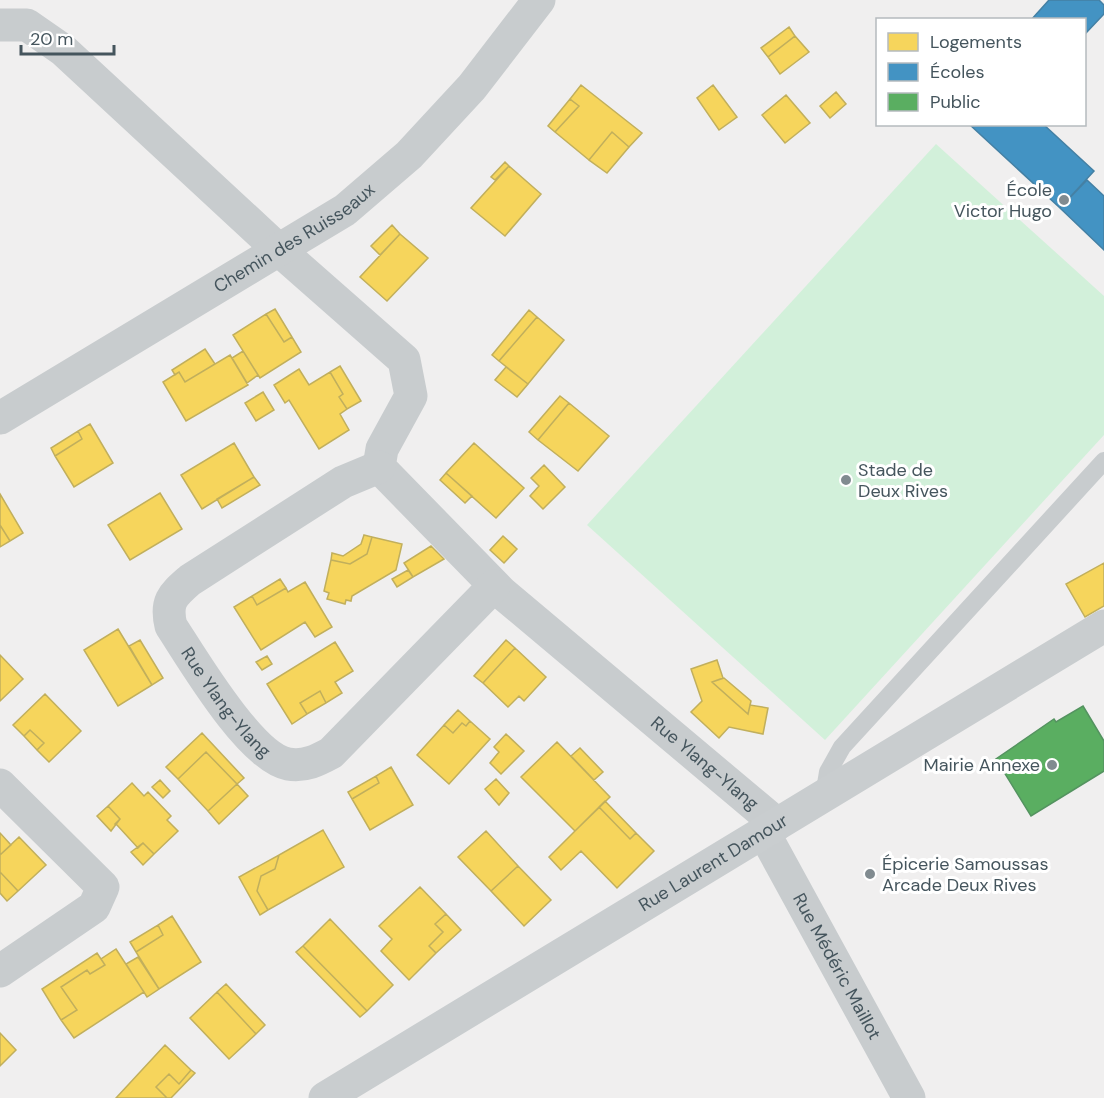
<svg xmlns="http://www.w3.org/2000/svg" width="1104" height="1098" font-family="'DM Sans',sans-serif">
	<rect width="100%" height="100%" fill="#f0efef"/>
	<!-- green -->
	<path fill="#d2f0da" d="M936,144L1104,296V435L825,740L587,525Z"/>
	<!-- homes -->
	<path fill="#f6d55c" stroke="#c1af5c" stroke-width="1.5" d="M789,27L795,36L768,57L761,48Z
		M795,36L809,52L780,74L768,57Z
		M581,85L642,133L629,147L612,132L589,160L555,132L579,106L570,99Z
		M713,85L737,117L719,130L697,98Z
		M836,92L846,104L830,118L820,106Z
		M786,95L810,123L785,143L762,115Z
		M570,99L579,106L555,132L548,126Z
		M612,132L629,147L607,173L589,160Z
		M505,162L509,166L495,180L491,177Z
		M509,166L541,194L505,236L471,208Z
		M392,225L400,234L380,255L371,246Z
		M400,234L428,258L387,301L360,277Z
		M275,309L292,337L284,342L266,314Z
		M529,310L537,317L499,361L492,355Z
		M266,314L284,342L292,337L301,352L260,378L233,335Z
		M537,317L564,340L528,384L499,361Z
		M205,349L215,364L185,382L179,372L175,375L172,370Z
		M243,351L258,375L247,383L232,358Z
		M230,355L248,385L186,421L163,382L179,372L185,382Z
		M340,366L361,401L347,409L339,397L343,394L330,372Z
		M506,367L528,384L517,397L495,380Z
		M299,369L309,385L330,372L343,394L339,397L347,409L340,414L349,430L319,449L289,400L285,403L274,385Z
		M263,392L274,410L256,421L245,403Z
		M560,396L569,403L538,440L529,432Z
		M569,403L609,436L578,471L538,440Z
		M90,424L113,463L74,487L55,456L82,439L78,431Z
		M78,431L82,439L55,456L51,448Z
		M234,443L254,477L202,509L181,475Z
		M474,443L524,488L496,518L446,473Z
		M544,465L565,487L543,509L530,496L539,486L531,478Z
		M446,473L472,496L465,503L440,480Z
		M254,477L260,485L222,508L217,499Z
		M160,493L182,529L130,560L108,525Z
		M0,494L23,533L10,541L0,525Z
		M0,525L10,541L0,547Z
		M364,535L372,537L367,554L350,564L331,560L332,553L343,556L361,544Z
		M503,536L517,549L504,563L490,550Z
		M372,537L402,544L396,570L352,596L351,601L346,600L345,604L327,599L329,593L324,591L331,560L350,564L367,554Z
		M431,546L444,559L413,577L404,563Z
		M1104,563V606L1085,617L1066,584Z
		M408,570L413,577L397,587L392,579Z
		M280,579L286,588L257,605L252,596Z
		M305,582L332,627L315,637L305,622L261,650L234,607L252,596L257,605L286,588L288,592Z
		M118,629L152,685L118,706L84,650Z
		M140,640L163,678L152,685L129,646Z
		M506,640L515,648L483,683L474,676Z
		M335,642L353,671L335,682L342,693L326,703L320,691L300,703L307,714L292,724L267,684Z
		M515,648L546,677L524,701L519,696L508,707L483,683Z
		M0,655L23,679L0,701Z
		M267,656L272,664L262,670L256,662Z
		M717,660L723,678L712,682L748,714L750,705L768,708L763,734L729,727L719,738L691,712L702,701L691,669Z
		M724,678L751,701L748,714L712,682Z
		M320,691L326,703L307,714L300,703Z
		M45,694L81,731L49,762L37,750L44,743L30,730L24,736L13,725Z
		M458,710L470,721L466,726L462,723L453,733L444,725Z
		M470,721L490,739L449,784L417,755L444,725L453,733L462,723L466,726Z
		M30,730L44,743L37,750L24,736Z
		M202,733L244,778L237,784L206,752L178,779L166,767Z
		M506,734L524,751L501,774L490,763L499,752L494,747Z
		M557,742L610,797L575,831L521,777Z
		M580,748L603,772L594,780L571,756Z
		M206,752L237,784L208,811L178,779Z
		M391,767L413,805L370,830L352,799L379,783L376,776Z
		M376,776L379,783L352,799L348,792Z
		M496,779L509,793L499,805L485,789Z
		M160,780L170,791L163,798L152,787Z
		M132,783L144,796L148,792L171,816L167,820L178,831L154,854L143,843L138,848L117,825L115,824L120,819L108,806Z
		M237,784L248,796L219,824L208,811Z
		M605,801L636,833L630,839L599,807Z
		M108,806L120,819L111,831L97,816Z
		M599,807L630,839L636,833L654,851L617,888L581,851L561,870L549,857Z
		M323,830L344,867L268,910L257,891L261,876L275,869L279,855Z
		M486,831L518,866L491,891L458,857Z
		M0,833L11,845L0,855Z
		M19,837L46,865L18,891L0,872V855Z
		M143,843L154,854L143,865L131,852Z
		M279,855L275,869L261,876L257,891L268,910L260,915L239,877Z
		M518,866L551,900L524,926L491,891Z
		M0,872L18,891L7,901L0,893Z
		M420,887L446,914L435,924L443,932L429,946L436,953L409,980L381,951L392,939L379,926Z
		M446,914L461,930L436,953L429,946L443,932L435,924Z
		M172,916L201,962L159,989L136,952L163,935L158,925Z
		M330,919L393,985L367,1011L303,946Z
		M158,925L163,935L136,952L130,942Z
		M303,946L367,1011L360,1017L296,952Z
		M116,949L144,992L74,1038L61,1020L77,1010L61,987L87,970L90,974L105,965L101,959Z
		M97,953L105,965L90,974L87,970L61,987L77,1010L61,1020L42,989Z
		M138,957L159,989L147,997L126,964Z
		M226,984L265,1025L256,1034L217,992Z
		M217,992L256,1034L229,1059L190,1018Z
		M0,1033L16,1050L0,1066Z
		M165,1045L191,1070L179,1084L169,1074L156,1087L167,1098H116Z
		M191,1070L195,1073L171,1098H167L156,1087L169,1074L179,1084Z"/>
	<!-- schools -->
	<path fill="#4393c3" stroke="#4480a4" stroke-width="1.5" d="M1049,0H1099L1104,5V14L1084,35V20H1031Z
		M969,124H1043L1094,171L1060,208Z
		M1087,180L1104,196V250L1060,208Z"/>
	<!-- public -->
	<path fill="#5aae61" stroke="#549360" stroke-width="1.5" d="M1083,706L1104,741V771L1031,816L996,759L1054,719L1056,722Z"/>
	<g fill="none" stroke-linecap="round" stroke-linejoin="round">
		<!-- lane -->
		<path stroke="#c8ccce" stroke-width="18" d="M824,796L828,772L842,747L1104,461"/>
		<!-- street -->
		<g stroke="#c8ccce" stroke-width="33">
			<path id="s1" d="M0,25H27L63,50L279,250L404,360L411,396L382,449L379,467L502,593L777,824"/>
			<path id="s2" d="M0,418L345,210L409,155L472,87L539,0"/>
			<path id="s3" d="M379,467L343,482L190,580C173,595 165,601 171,626C192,658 250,757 288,764C305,767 318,760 331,753L494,586"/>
			<path d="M0,785L103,887L94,907L0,971"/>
			<path id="s4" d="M764,833L909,1098"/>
		</g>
		<!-- secondary -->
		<path stroke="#c9cdcf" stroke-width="33" id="s5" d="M325,1098L1104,626"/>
	</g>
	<!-- markers -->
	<g fill="#818b90" stroke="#fff" stroke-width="2">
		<circle cx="1064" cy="200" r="6"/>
		<circle cx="846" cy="480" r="6"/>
		<circle cx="1052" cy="765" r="6"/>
		<circle cx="870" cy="874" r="6"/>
	</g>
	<g text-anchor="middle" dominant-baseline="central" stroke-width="6" stroke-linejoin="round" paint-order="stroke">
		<!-- poi labels -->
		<g font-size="18" fill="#45555d" stroke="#fff" text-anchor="end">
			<text x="1052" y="190">École<tspan x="1052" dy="21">Victor Hugo</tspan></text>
			<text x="858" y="470" text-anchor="start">Stade de<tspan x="858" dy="21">Deux Rives</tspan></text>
			<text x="1040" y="765">Mairie Annexe</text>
			<text x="882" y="864" text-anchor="start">Épicerie Samoussas<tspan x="882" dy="21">Arcade Deux Rives</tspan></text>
		</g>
		<!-- street labels -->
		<g font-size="18" fill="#45555d" stroke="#fff">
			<text stroke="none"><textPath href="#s2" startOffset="345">Chemin des Ruisseaux</textPath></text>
			<text stroke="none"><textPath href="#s3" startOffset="369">Rue Ylang-Ylang</textPath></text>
			<text stroke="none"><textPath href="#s1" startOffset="1088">Rue Ylang-Ylang</textPath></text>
			<text stroke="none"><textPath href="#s5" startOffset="454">Rue Laurent Damour</textPath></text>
			<text stroke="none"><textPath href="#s4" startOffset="152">Rue Médéric Maillot</textPath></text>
		</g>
	</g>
	<!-- legend -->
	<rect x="876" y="18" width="210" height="108" fill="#ffffff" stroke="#b5bbbe" stroke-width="1.5"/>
	<rect x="888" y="33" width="30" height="18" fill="#f6d55c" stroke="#b5bbbe" stroke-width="1.5"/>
	<text x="930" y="48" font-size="18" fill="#45555d">Logements</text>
	<rect x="888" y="63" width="30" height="18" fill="#4393c3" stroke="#b5bbbe" stroke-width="1.5"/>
	<text x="930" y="78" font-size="18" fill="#45555d">Écoles</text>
	<rect x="888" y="93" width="30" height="18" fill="#5aae61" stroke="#b5bbbe" stroke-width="1.5"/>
	<text x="930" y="108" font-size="18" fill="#45555d">Public</text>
	<!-- scale -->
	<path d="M21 45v9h93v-9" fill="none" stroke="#45555d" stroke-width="3"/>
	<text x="30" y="45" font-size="18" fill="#45555d" stroke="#ffffff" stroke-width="4.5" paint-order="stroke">20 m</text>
</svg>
